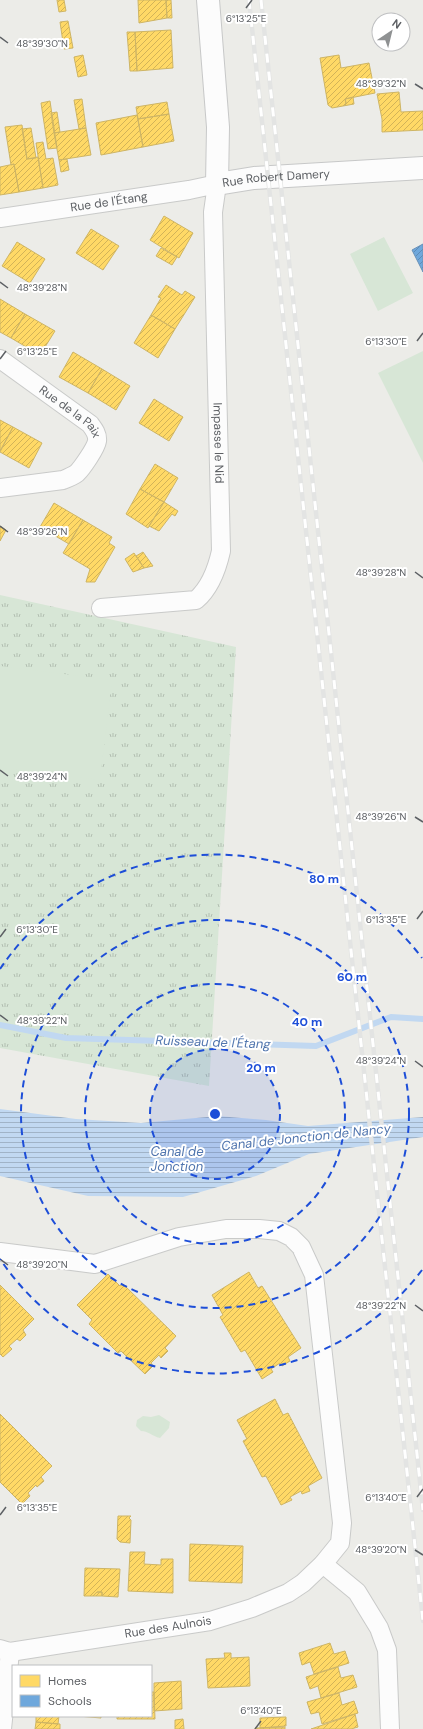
<svg xmlns="http://www.w3.org/2000/svg" width="423" height="1729" font-family="'DM Sans',sans-serif">
	<defs>
		<pattern id="grass-tufts" width="24" height="20" patternUnits="userSpaceOnUse"><rect width="24" height="20" fill="#d7e6d6"/><path d="M3 7l-1-3M5 7V3M7 7l1-3M15 17l-1-3M17 17v-4M19 17l1-3" fill="none" stroke="#b2beb1"/></pattern>
		<pattern id="water-rules" width="6" height="5" patternUnits="userSpaceOnUse"><rect width="6" height="5" fill="#c1d8f1"/><path d="M0 2.5h6" fill="none" stroke="#a0b3c7"/></pattern>
		<pattern id="homes-hatch" width="6" height="6" patternUnits="userSpaceOnUse"><rect width="6" height="6" fill="#ffd966"/><path d="M-1 1l2-2M0 6l6-6M5 7l2-2" fill="none" stroke="#d2b358"/></pattern>
		<pattern id="schools-hatch" width="6" height="6" patternUnits="userSpaceOnUse"><rect width="6" height="6" fill="#6fa8dc"/><path d="M-1 1l2-2M0 6l6-6M5 7l2-2" fill="none" stroke="#5e8cb6"/></pattern>
	</defs>
	<rect width="100%" height="100%" fill="#ecece8"/>
	<!-- grass -->
	<path fill="url(#grass-tufts)" d="M0,595L236,647L209,1086L0,1048Z"/>
	<!-- park -->
	<path fill="#d7e6d6" d="M384,237L413,293L378,311L350,254Z
		M423,351V463L378,373Z
		M0,666L112,680L100,780L0,768Z
		M159,1415L170,1422L169,1428L160,1438C152,1436 148,1431 141,1431L136,1426L137,1420L143,1416L151,1417Z"/>
	<!-- water -->
	<path fill="url(#water-rules)" d="M0,1109L76,1119L141,1123L218,1116L266,1120L308,1126L423,1117V1137L309,1154L256,1176L183,1197L88,1196L0,1176Z"/>
	<!-- homes -->
	<path fill="url(#homes-hatch)" stroke="#ceb565" d="M57,0H64L66,11L59,12Z
		M138,0H166L167,18L139,23Z
		M166,0H171L172,18H167Z
		M68,21L73,48L64,49L60,22Z
		M171,30L173,68L137,71L135,32Z
		M127,32H135L137,71H130Z
		M83,55L87,75L78,77L74,57Z
		M339,55L341,68L369,63L375,93L345,99L346,103L343,106L332,108L328,105L320,58Z
		M399,92L401,112L423,111V130L382,132V119L377,94Z
		M353,97L354,104L343,106L346,103L345,99Z
		M82,99L86,128L79,129L74,100Z
		M50,101L57,148L48,149L41,103Z
		M167,102L169,114L138,119L136,107Z
		M57,112L60,132L54,133L51,113Z
		M169,114L174,141L143,147L138,119Z
		M137,115L143,147L101,155L96,123Z
		M22,125L27,159L38,157L43,188L19,192L14,164L11,165L5,127Z
		M31,128L36,158L27,159L22,129Z
		M86,128L91,155L59,160L54,133Z
		M43,142L46,159L53,158L58,185L43,188L36,143Z
		M67,159L69,170L61,172L59,160Z
		M14,164L19,192L0,195V167Z
		M164,216L193,233L179,258L150,240Z
		M91,229L119,246L103,270L76,253Z
		M17,242L45,259L30,283L2,266Z
		M161,248L177,257L172,265L156,256Z
		M166,285L182,295L185,291L195,297L175,329L151,315L161,298L158,297Z
		M0,299L25,314L11,338L0,332Z
		M25,314L55,331L40,355L11,338Z
		M151,315L175,329L158,358L134,343Z
		M73,352L102,369L88,393L59,377Z
		M102,369L130,386L116,410L88,393Z
		M154,399L183,417L169,441L139,423Z
		M0,420L13,427L0,451Z
		M13,427L42,443L29,468L0,452Z
		M155,464L178,478L164,502L140,489Z
		M140,489L164,502L148,528L126,514Z
		M164,502L178,511L175,516L172,514L159,531L149,526Z
		M54,503L83,520L69,544L40,527Z
		M83,520L112,537L109,543L115,547L95,582H86L90,569L63,553Z
		M0,526L6,530L0,541Z
		M143,552L153,566L144,568L136,556Z
		M134,553L144,568L133,572L125,559Z
		M249,1272L258,1288L262,1286L301,1348L288,1357L290,1361L282,1366L280,1363L271,1369L273,1372L262,1379L245,1350L241,1352L220,1317L223,1315L212,1295Z
		M108,1274L120,1286L123,1284L176,1336L165,1348L168,1351L161,1358L159,1355L151,1363L153,1366L145,1374L121,1351L118,1353L89,1324L92,1320L77,1305Z
		M0,1285L34,1319L23,1330L26,1335L20,1341L17,1339L9,1346L12,1349L3,1357L0,1354Z
		M275,1399L283,1415L288,1413L322,1478L308,1486L310,1491L302,1494L301,1491L290,1497L292,1500L281,1505L266,1476L262,1477L243,1441L247,1439L237,1420Z
		M0,1414L52,1466L41,1477L44,1481L37,1487L36,1485L28,1493L30,1496L22,1504L0,1482Z
		M118,1516H131L129,1518L131,1520L130,1543L120,1542L117,1539Z
		M190,1544L243,1546L242,1583L189,1581Z
		M130,1552H145L144,1564L161,1565V1559H173V1593L128,1591Z
		M85,1568L120,1569L118,1597L102,1596V1592H97L93,1596H84Z
		M97,1592H102V1596H93Z
		M330,1643L334,1654L345,1651L349,1663L314,1674L310,1662L302,1665L299,1653Z
		M224,1653H231V1658L249,1657L250,1686L208,1688L206,1659L225,1658Z
		M338,1667L341,1678L353,1675L357,1687L321,1698L318,1686L310,1689L306,1677Z
		M181,1681L182,1709L154,1711V1683Z
		M151,1692H154L155,1719H117V1716H151Z
		M339,1693L342,1705L354,1701L358,1713L322,1724L319,1712L311,1714L307,1702Z
		M355,1714L358,1727L351,1729H311Z
		M36,1716H59L58,1724L36,1722Z
		M78,1716H101V1718Z
		M286,1717V1726L260,1728V1718Z
		M183,1719L184,1729H175V1720Z
		M36,1722L60,1724V1729H35Z
		M285,1727V1729H255V1728Z"/>
	<!-- schools -->
	<path fill="url(#schools-hatch)" stroke="#6a92b8" d="M423,244V272L412,250Z"/>
	<g fill="none" stroke-linecap="round" stroke-linejoin="round">
		<!-- stream -->
		<path stroke="#c1d8f1" stroke-width="6" d="M0,1025L66,1038L316,1046L391,1017L423,1019"/>
		<defs>
			<g id="street">
				<path id="s1" d="M0,218L189,190L217,184L213,212L221,551C217,569 210,588 196,600L101,608"/>
				<path id="s2" d="M0,359L90,424C93,428 98,434 97,441C96,448 82,468 77,473C73,476 68,478 63,480L0,488"/>
				<path d="M0,1252L95,1264L179,1237L226,1229H259L279,1231L291,1237L301,1247L314,1275L342,1523L340,1543L323,1564L303,1583L288,1593L252,1608L210,1621L10,1652L0,1649"/>
				<path d="M323,1564L357,1592L379,1628L387,1650L390,1729"/>
				<path d="M2,1729L10,1652"/>
			</g>
			<g id="secondary">
				<path id="s3" d="M208,0L218,127L217,184L254,178L423,168"/>
			</g>
		</defs>
		<!-- street casing -->
		<use href="#street" stroke="#c9cac9" stroke-width="20"/>
		<!-- secondary casing -->
		<use href="#secondary" stroke="#c7c8c8" stroke-width="24"/>
		<!-- street -->
		<use href="#street" stroke="#fcfcfc" stroke-width="18"/>
		<!-- secondary -->
		<use href="#secondary" stroke="#fcfcfc" stroke-width="22"/>
		<defs>
			<path id="rail" d="M249,0L423,1621
				M261,0L423,1510"/>
		</defs>
		<!-- rail casing -->
		<use href="#rail" stroke="#e3e4e3" stroke-width="4.5"/>
		<!-- rail -->
		<use href="#rail" stroke="#fff" stroke-width="3" stroke-dasharray="9" stroke-linecap="butt"/>
	</g>
	<!-- ticks -->
	<path fill="none" stroke="#5d6064" stroke-width="1.5" d="M246,8L252,0M0,37L8,43M415,84L423,89M0,282L8,288M417,341L423,333M0,359L6,351M0,526L8,532M415,572L423,578M0,770L8,776M415,817L423,822M417,919L423,911M0,937L6,929M0,1015L8,1021M415,1061L423,1067M0,1259L8,1265M415,1305L423,1311M417,1497L423,1489M0,1515L6,1507M415,1550L423,1555M255,1729L261,1721"/>
	<!-- distance rings -->
	<circle cx="215" cy="1114" r="65" fill="#1d4ed8" fill-opacity=".12"/>
	<g fill="none" stroke="#1d4ed8" stroke-width="2" stroke-dasharray="7 5">
		<circle cx="215" cy="1114" r="65"/>
		<circle cx="215" cy="1114" r="130"/>
		<circle cx="215" cy="1114" r="194"/>
		<path d="M422 1270A259 259 0 0 1 0 1259M0 969A259 259 0 0 1 422 958"/>
	</g>
	<g text-anchor="middle" dominant-baseline="central" stroke-width="4" stroke-linejoin="round" paint-order="stroke">
		<!-- street labels -->
		<g font-size="12" fill="#5d6064" stroke="#fff">
			<text stroke="none"><textPath href="#s3" startOffset="244">Rue Robert Damery</textPath></text>
			<text stroke="none"><textPath href="#s1" startOffset="110">Rue de l'Étang</textPath></text>
			<text stroke="none"><textPath href="#s2" startOffset="88">Rue de la Paix</textPath></text>
			<text stroke="none"><textPath href="#s1" startOffset="479">Impasse le Nid</textPath></text>
			<text transform="translate(168 1627) rotate(-9)">Rue des Aulnois</text>
		</g>
		<!-- water labels -->
		<g font-size="13" font-style="italic" fill="#5075ae" stroke="#fff">
			<text transform="translate(213 1042) rotate(2)">Ruisseau de l'Étang</text>
			<text transform="translate(306 1137) rotate(-6)">Canal de Jonction de Nancy</text>
			<text x="177" y="1151">Canal de<tspan x="177" dy="15">Jonction</tspan></text>
		</g>
	</g>
	<g font-size="10" text-anchor="middle" fill="#5d6064" stroke="#fff" stroke-width="4" stroke-linejoin="round" paint-order="stroke">
		<text x="246" y="22">6°13'25"E</text>
		<text x="42" y="47">48°39'30"N</text>
		<text x="381" y="87">48°39'32"N</text>
		<text x="42" y="291">48°39'28"N</text>
		<text x="386" y="345">6°13'30"E</text>
		<text x="37" y="355">6°13'25"E</text>
		<text x="42" y="535">48°39'26"N</text>
		<text x="381" y="576">48°39'28"N</text>
		<text x="42" y="780">48°39'24"N</text>
		<text x="381" y="820">48°39'26"N</text>
		<text x="386" y="923">6°13'35"E</text>
		<text x="37" y="933">6°13'30"E</text>
		<text x="42" y="1024">48°39'22"N</text>
		<text x="381" y="1064">48°39'24"N</text>
		<text x="42" y="1268">48°39'20"N</text>
		<text x="381" y="1309">48°39'22"N</text>
		<text x="386" y="1501">6°13'40"E</text>
		<text x="37" y="1511">6°13'35"E</text>
		<text x="381" y="1553">48°39'20"N</text>
		<text x="261" y="1714">6°13'40"E</text>
	</g>
	<circle cx="215" cy="1114" r="6" fill="#1d4ed8" stroke="#fff" stroke-width="2"/>
	<g font-size="12" text-anchor="middle" font-weight="bold" fill="#1d4ed8" stroke="#fff" stroke-width="4" stroke-linejoin="round" paint-order="stroke">
		<text x="324" y="883">80 m</text>
		<text x="352" y="981">60 m</text>
		<text x="307" y="1026">40 m</text>
		<text x="261" y="1072">20 m</text>
	</g>
	<!-- legend -->
	<rect x="12" y="1665" width="140" height="52" fill="#ffffff" stroke="#bebfc1"/>
	<rect x="20" y="1675" width="20" height="12" fill="#ffd966" stroke="#bebfc1"/>
	<text x="48" y="1685" font-size="12" fill="#5d6064">Homes</text>
	<rect x="20" y="1695" width="20" height="12" fill="#6fa8dc" stroke="#bebfc1"/>
	<text x="48" y="1705" font-size="12" fill="#5d6064">Schools</text>
	<!-- north arrow -->
	<g transform="translate(391 32) rotate(35)"><circle r="19" fill="#ffffff" stroke="#bebfc1"/>
	<path d="M0-3L7 15L0 10L-7 15Z" fill="#8f9192"/>
	<text y="-6" font-size="11" font-weight="bold" text-anchor="middle" fill="#5d6064">N</text>
	</g>
</svg>
